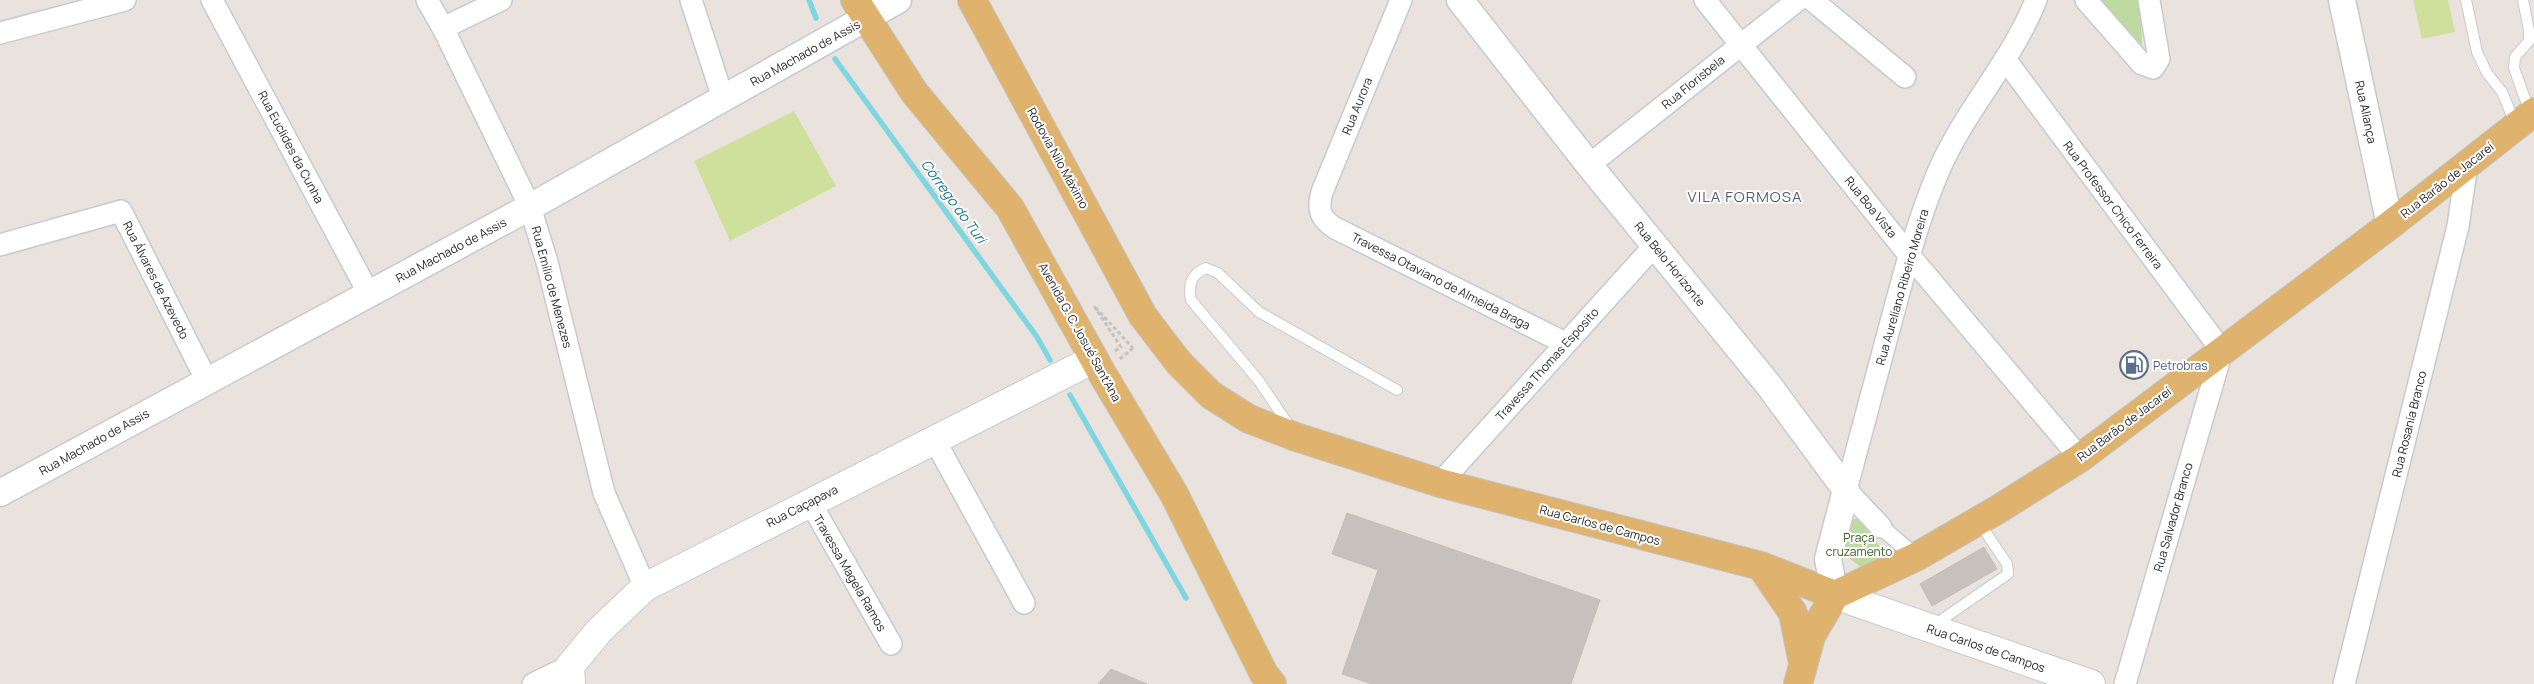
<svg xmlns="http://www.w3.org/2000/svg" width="2534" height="684" font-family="Manrope,sans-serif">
	<rect width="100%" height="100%" fill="#eae3dd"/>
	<!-- green -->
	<path fill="#bedaa0" d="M2097,0H2140L2142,45L2119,29Z
		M1849,519H1859L1886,555L1874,565L1862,568L1839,550Z"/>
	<!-- pitch -->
	<path fill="#cfe09d" d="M2413,0H2448L2455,32L2422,39Z
		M794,111L836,186L730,241L694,161Z"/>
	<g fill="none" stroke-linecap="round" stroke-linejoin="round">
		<!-- stream -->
		<path stroke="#7dd6e0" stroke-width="5.5" d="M809,0L816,18
			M835,59L1037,337L1050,360
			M1070,395L1186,598"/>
	</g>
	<!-- building -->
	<path fill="#c6c1bc" stroke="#c5beb7" d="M1347,513L1600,600L1571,684H1372L1342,674L1378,570L1332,554Z
		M1984,547L1997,569L1932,606L1920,584Z
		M1111,669L1147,684H1098Z"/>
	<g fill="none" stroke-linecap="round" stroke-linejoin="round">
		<defs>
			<path id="service" d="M2466,0L2477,52L2487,73L2502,92L2516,125
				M2523,0L2529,30V41L2515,57L2514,68L2530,113
				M1290,427L1259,381L1191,300C1188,285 1191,274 1206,268L1218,273L1259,312L1397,390
				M1934,625L2008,574L2007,564L1979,522"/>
			<path id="pedestrian" d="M1881,527L1916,557"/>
			<path id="minor" d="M212,0L369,294
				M427,0L443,28L530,207L547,262L604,493L645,587
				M691,0L723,98
				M1401,0L1322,192C1317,210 1320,218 1335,228L1565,343
				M1705,0L1909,255L2080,458
				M1812,0L1905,77
				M2086,0L2142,64L2153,68L2159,59L2149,0
				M443,28L501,0
				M0,33L125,0
				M2005,59L2222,351L2125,684
				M1589,165L1798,0
				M0,245L121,211L207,381
				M934,439L1024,603
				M1440,483L1655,245
				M810,502L891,644
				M1881,527L1846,490C1861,434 1876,378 1891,322C1905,270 1918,219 1939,170C1965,110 2012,61 2036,0
				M533,684L570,666
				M2344,684L2458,226L2467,164"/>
			<path id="tertiary" d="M1460,0L1589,165L1767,383L1846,490L1828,559L1835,595
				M2342,0L2390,225
				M0,493L530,207L898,0"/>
			<path id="secondary" d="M1835,595L2091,684
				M571,684L570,666L599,631L645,587L1094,359"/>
			<path id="primary" d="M855,0L914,92L1010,208L1103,375L1174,494L1264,674L1272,684
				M972,0L1143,316L1179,363L1211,395L1249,419L1296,437L1440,483L1761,566L1835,595
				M1761,566L1793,613L1803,663
				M1835,595L1916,557L1997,510L2080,458L2390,225L2534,112
				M1798,684L1811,636L1835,595"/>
		</defs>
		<!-- service casing -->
		<use href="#service" stroke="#c5cad2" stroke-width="12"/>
		<!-- pedestrian casing -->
		<use href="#pedestrian" stroke="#c5cad2" stroke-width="18"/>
		<!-- minor casing -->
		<use href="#minor" stroke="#c5cad2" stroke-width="24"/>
		<!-- tertiary casing -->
		<use href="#tertiary" stroke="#c5cad2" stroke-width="29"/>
		<!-- secondary casing -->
		<use href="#secondary" stroke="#c5cad2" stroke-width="30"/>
		<!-- primary casing -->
		<use href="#primary" stroke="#c3c3c3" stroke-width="30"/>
		<!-- path -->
		<path stroke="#c3c3c3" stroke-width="3" stroke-dasharray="4 2.5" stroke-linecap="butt" d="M1115,351L1121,347L1094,306L1133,348
			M1120,359L1134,347"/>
		<!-- service -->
		<use href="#service" stroke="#fff" stroke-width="10"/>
		<!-- pedestrian -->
		<use href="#pedestrian" stroke="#fff" stroke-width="15"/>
		<!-- minor -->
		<use href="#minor" stroke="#fff" stroke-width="21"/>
		<!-- tertiary -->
		<use href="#tertiary" stroke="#fff" stroke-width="26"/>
		<!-- secondary -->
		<use href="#secondary" stroke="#fff" stroke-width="28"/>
		<!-- primary -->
		<use href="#primary" stroke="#dfb26d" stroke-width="28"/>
	</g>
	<!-- icons -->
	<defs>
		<symbol id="fuel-ring" viewBox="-11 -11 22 22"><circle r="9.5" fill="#fff" stroke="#5c6f8a" stroke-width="1.5"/><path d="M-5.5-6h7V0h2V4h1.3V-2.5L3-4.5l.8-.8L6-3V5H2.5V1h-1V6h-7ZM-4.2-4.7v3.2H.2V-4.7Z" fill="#5c6f8a"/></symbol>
	</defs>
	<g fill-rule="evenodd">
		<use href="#fuel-ring" x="2118" y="349" width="32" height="32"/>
	</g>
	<g text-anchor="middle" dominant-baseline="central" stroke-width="4" stroke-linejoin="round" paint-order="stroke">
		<!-- street labels -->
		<g font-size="12" fill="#2a2a2a" stroke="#fff">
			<text transform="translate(805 53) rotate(-29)">Rua Machado de Assis</text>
			<text transform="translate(1693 82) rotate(-39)">Rua Florisbela</text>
			<text transform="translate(1357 106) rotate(-68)">Rua Aurora</text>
			<text transform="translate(2366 112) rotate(78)">Rua Aliança</text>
			<text transform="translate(291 147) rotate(62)">Rua Euclides da Cunha</text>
			<text transform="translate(1058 158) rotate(61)">Rodovia Nilo Máximo</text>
			<text transform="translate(2447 180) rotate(-38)">Rua Barão de Jacareí</text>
			<text transform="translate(2113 205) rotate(53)">Rua Professor Chico Ferreira</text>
			<text transform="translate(1871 207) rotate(51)">Rua Boa Vista</text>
			<text transform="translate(451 250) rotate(-28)">Rua Machado de Assis</text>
			<text transform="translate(1670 264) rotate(51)">Rua Belo Horizonte</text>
			<text transform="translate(156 280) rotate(63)">Rua Álvares de Azevedo</text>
			<text transform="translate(1441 281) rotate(27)">Travessa Otaviano de Almeida Braga</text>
			<text transform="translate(552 287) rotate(75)">Rua Emílio de Menezes</text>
			<text transform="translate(1902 287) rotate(-74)">Rua Aureliano Ribeiro Moreira</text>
			<text transform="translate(1080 332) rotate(61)">Avenida G. C. Josué Sant'Ana</text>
			<text transform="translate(1547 364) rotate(-48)">Travessa Thomas Esposito</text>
			<text transform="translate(2124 424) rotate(-37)">Rua Barão de Jacareí</text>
			<text transform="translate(2409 424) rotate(-76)">Rua Rosania Branco</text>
			<text transform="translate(94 442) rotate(-29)">Rua Machado de Assis</text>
			<text transform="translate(802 506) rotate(-27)">Rua Caçapava</text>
			<text transform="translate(2173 517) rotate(-74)">Rua Salvador Branco</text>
			<text transform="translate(1600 525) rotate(15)">Rua Carlos de Campos</text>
			<text transform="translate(850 573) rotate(60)">Travessa Magela Ramos</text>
			<text transform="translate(1986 648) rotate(19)">Rua Carlos de Campos</text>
		</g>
		<!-- service labels -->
		<g font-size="12" fill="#4e5e75" stroke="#fff" text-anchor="start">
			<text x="2153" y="365">Petrobras</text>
		</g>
		<!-- park labels -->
		<g font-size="12" fill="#395e23" stroke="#fff">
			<text x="1859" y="537">Praça<tspan x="1859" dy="14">cruzamento</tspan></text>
		</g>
		<!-- water labels -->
		<g font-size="14" font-style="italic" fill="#1e778a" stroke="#fff">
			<text transform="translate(954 201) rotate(54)">Córrego do Turi</text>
		</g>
		<!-- quarter labels -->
		<g font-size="15" letter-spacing="1" fill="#505d75" stroke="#fff">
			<text x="1745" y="196">VILA FORMOSA</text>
		</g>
	</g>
</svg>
